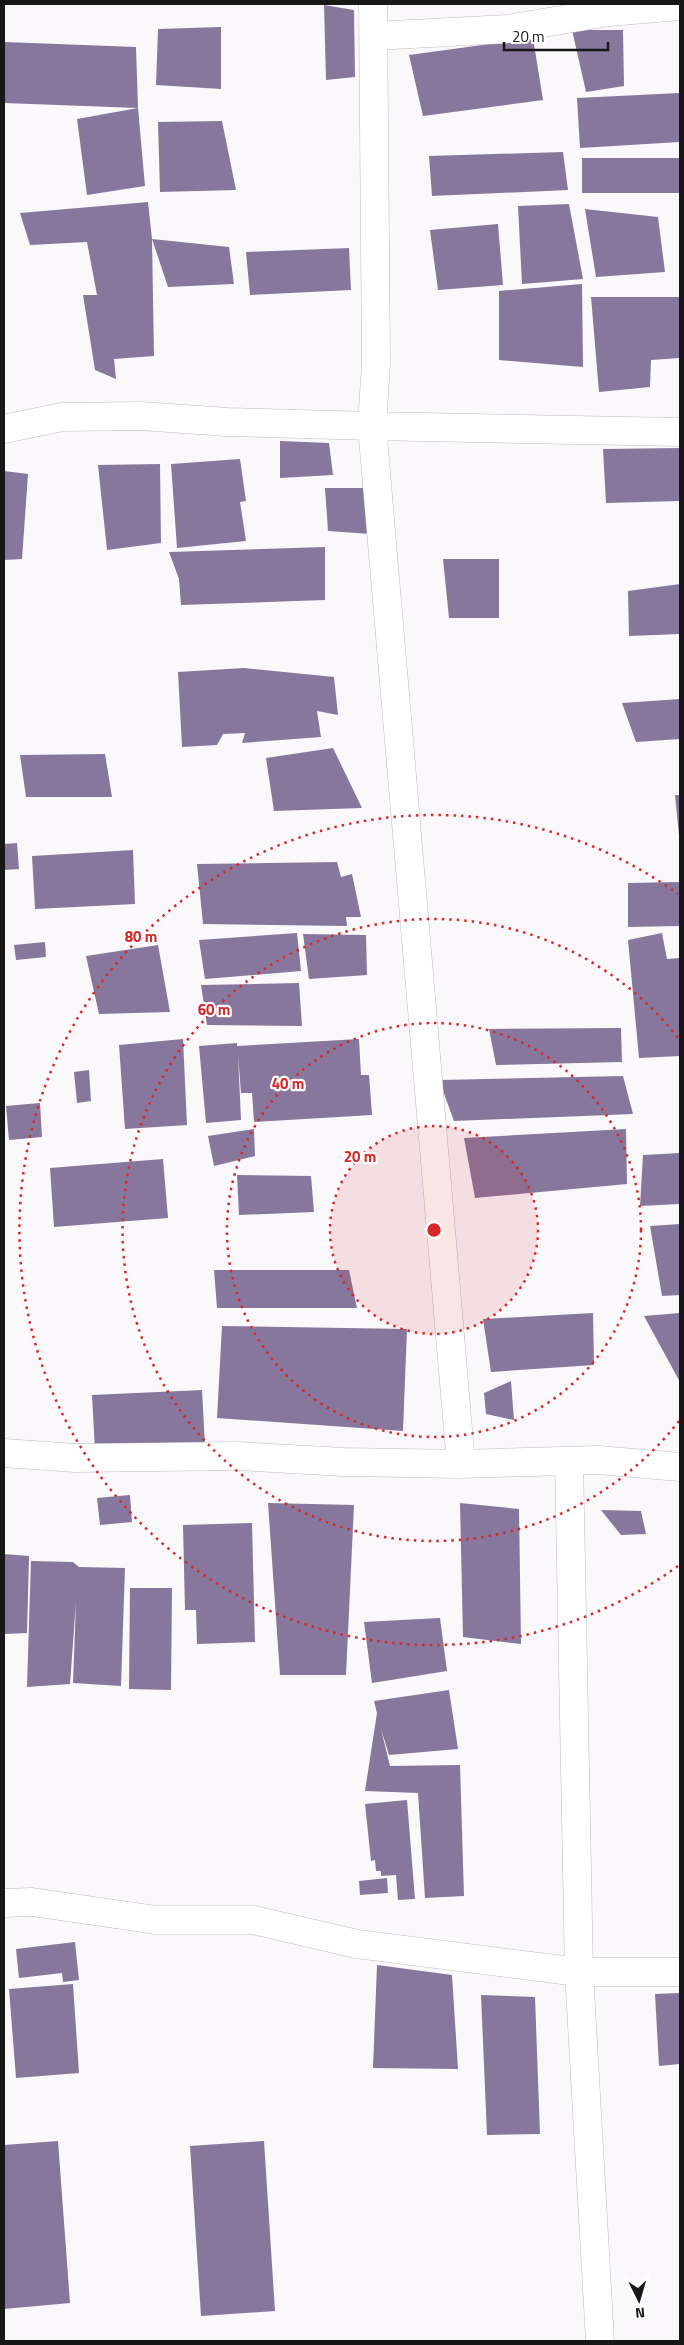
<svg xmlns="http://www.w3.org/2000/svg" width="684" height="2345" font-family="'Titillium Web',sans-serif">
	<rect width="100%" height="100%" fill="#faf8fb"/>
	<!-- building -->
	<path fill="#87779c" d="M324,5L354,10L355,77L326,80Z
		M221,27V89L156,85L158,29Z
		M572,30H623L624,86L586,92Z
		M533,38L543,100L423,116L409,55Z
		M4,42L136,47L138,108L4,103Z
		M680,93V142L580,148L577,98Z
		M138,108L145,186L87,195L77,119Z
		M222,121L236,190L160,192L158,122Z
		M563,152L568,190L432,196L429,156Z
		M582,158H680V193H582Z
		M148,202L152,239L229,247L234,284L168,287L152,239L154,356L114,359L116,379L95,370L83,295H97L87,242L30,245L20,213Z
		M569,204L583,279L522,284L518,206Z
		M585,209L658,217L665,272L596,277Z
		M498,224L503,285L438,290L430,230Z
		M349,248L351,290L250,295L246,252Z
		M582,284L583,367L499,360V291Z
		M591,297H680V358L651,360L650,387L599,392Z
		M280,441L329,443L333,475L280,478Z
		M680,448V501L606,503L603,449Z
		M240,459L246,501L240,502L246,541L177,548L171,464Z
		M160,464L161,543L107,550L98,465Z
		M4,471L28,474L22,559L4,560Z
		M325,488H363L371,534L328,531Z
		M325,547V600L181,605L179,579L169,552Z
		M443,559H499V618H449Z
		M680,584V634L629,636L628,591Z
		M244,668L334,677L338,715L317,711L321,737L242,743L245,733L223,734L217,745L182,747L178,672Z
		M680,699V739L636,742L622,703Z
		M333,748L362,808L274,811L266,758Z
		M105,754L112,797H26L20,755Z
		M675,795H680V835H679Z
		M17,843L19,869L4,870V844Z
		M133,850L135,904L35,909L32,856Z
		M337,862L341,877L352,874L361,917H346L347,926L203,924L197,864Z
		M680,882V926L628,927V883Z
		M297,933L301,971L205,979L199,940Z
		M662,933L667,959L680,958V1056L639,1058L628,940Z
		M303,934L366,935L367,975L309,979Z
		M45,942L46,957L16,960L14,945Z
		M158,945L170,1012L99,1014L86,956Z
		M299,983L302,1026L207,1025L201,985Z
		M621,1028L622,1062L496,1065L489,1029Z
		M183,1039L187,1125L125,1129L119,1045Z
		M359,1039L361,1075H369L372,1115L254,1122L252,1093H241L238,1055L241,1120L206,1123L199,1046L237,1043V1046Z
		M89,1070L91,1101L77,1103L74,1072Z
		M623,1076L633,1114L454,1121L439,1080Z
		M40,1103L42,1137L9,1140L6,1106Z
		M254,1129L255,1156L214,1166L208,1136Z
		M626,1129L627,1184L475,1198L464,1138Z
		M680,1153V1204L640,1206L643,1155Z
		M163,1159L168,1218L54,1227L50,1168Z
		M237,1175L311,1176L314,1212L239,1215Z
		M680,1224V1295L662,1296L650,1226Z
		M214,1270H349L357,1308H217Z
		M593,1313L594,1365L491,1372L483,1319Z
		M680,1313V1382L644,1316Z
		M222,1326L407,1329L403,1431L217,1418Z
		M511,1381L514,1420L486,1414L484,1393Z
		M202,1390L205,1445L95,1451L92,1395Z
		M130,1495L132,1522L100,1525L97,1498Z
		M268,1503L354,1505L346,1675H280Z
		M460,1503L519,1509L521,1644L463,1637Z
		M601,1510L641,1511L646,1534L621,1535Z
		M252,1523L255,1642L197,1644L196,1610H185L183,1525Z
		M4,1554L29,1556L27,1633L4,1634Z
		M31,1561L73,1562L79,1567L125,1568L121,1686L73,1683L76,1602L70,1684L27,1687Z
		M130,1588H172L171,1690L129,1689Z
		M440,1618L447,1671L372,1683L364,1622Z
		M449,1690L458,1749L389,1755L381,1729L390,1766L460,1765L464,1896L425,1898L418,1793L365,1791L377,1713L374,1701Z
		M407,1800L415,1899L398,1900L396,1875L381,1876V1871H376L375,1860L371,1861L365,1804Z
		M387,1878L388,1893L360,1895L359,1881Z
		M75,1942L79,1980L63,1982L62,1973L19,1978L16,1949Z
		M377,1965L452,1975L458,2069L373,2068Z
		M73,1984L79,2073L16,2078L9,1989Z
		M680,1993V2064L659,2066L655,1994Z
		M481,1995L535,1997L540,2134L487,2135Z
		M58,2141L70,2303L4,2309V2145Z
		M264,2141L275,2311L201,2316L190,2146Z"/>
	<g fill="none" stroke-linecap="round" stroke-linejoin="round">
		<defs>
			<path id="street" d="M374,36L507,29L609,12L680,6
				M4,429L62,417L141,416L227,422L372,426L376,363L373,4
				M4,1453L76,1458L237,1456L344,1462L461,1464L598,1460L680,1467
				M569,1461L579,1972L600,2341
				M461,1464L372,426L680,432
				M4,1903L32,1902L156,1920H253L357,1944L579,1972H680"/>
		</defs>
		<!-- street casing -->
		<use href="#street" stroke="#bdbcbf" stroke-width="29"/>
		<!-- street -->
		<use href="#street" stroke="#fff" stroke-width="28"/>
	</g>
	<!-- distance rings -->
	<circle cx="434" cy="1230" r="104" fill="#d62828" fill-opacity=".12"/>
	<g fill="none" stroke="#d62828" stroke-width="2.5" stroke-dasharray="2.5 5">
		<circle cx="434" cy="1230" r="104"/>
		<circle cx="434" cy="1230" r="207"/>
		<path d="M679 1421A311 311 0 1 1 679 1039"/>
		<path d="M678 1566A415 415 0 1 1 678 894"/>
	</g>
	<circle cx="434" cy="1230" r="8" fill="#d62828" stroke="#fff" stroke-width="2.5"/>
	<g font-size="15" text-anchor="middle" font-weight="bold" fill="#d62828" stroke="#fff" stroke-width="4.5" stroke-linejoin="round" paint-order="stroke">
		<text x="141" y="942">80 m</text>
		<text x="214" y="1015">60 m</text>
		<text x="288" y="1089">40 m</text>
		<text x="360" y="1162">20 m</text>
	</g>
	<!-- border -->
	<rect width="684" height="2345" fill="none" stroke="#181718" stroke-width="10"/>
	<!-- north arrow -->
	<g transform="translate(639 2300) rotate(175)" stroke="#ffffff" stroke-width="4" paint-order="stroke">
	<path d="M0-4L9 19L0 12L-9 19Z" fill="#181718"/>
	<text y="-8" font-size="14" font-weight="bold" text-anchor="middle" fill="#181718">N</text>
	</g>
	<!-- scale -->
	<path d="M504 42v8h104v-8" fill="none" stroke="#181718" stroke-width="2.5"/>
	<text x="512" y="42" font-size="15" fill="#181718" stroke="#ffffff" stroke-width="4" paint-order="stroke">20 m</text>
</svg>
